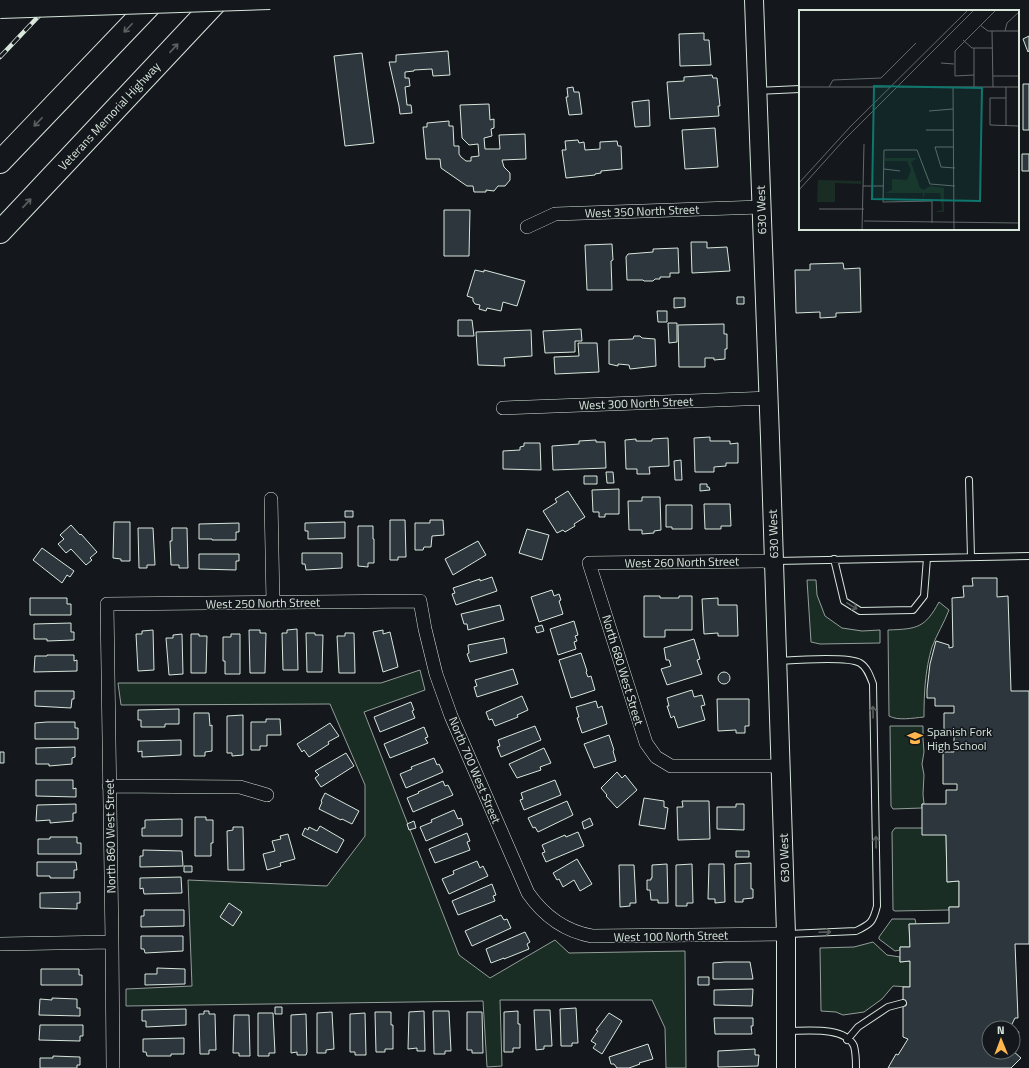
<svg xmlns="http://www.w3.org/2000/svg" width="1029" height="1068" font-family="'Titillium Web',sans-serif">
	<rect width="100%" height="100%" fill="#14181c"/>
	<!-- green -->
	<path fill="#1a2d24" stroke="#939e99" d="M807,580H816L817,595L825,616L842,628L862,631L880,630V643L820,644L811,642Z
		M939,602L949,610C944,623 937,634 932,647C925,670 924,694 924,717C913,718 898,721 889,716L888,630C917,629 925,628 939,602Z
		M420,670L425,690L364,712L459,955L490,978L555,940L569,953L685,951L686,1068H666L665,1028L652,1000H500L502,1066L487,1067L483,1001L126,1006V989L192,986L188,880L327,886L365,836V785L330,704L121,705L118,683H381Z
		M890,726H923V739L924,752L922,764L924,775L923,794L924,804H922V808L893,809L891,806Z
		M895,828H922L946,835L947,882L959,881V907H949V910L895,911L893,910L892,832Z
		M892,919H915L916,924H909L910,947H900V950L895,951L879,939V937Z
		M873,942L887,955L900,957V962L910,961V987L893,986L882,999L864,1012L843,1015L836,1012L821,1011L820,948L854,947Z"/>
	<!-- building -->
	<path fill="#2c363c" stroke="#d8e6dc" d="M704,33V40H709L711,65L680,66L679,34Z
		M1029,36V51L1028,52L1023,39Z
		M448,51L450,75L433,76L432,69L414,70V71L405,72V78H409L410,86L405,87L407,105H411L412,113L400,114L399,106L389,62H396V55Z
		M362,53L374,143L345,146L334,56Z
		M712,75L713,78H717L720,106H718L719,116L670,119L667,82L684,81V77Z
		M1023,84H1029V130H1023Z
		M573,87L574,92H579L582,114L569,115L566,97H568L567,88Z
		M649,100L650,126L635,127L632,102Z
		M489,104L490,120L494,119V128L491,129L492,136L484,138L485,149H500L499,135L525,134L526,159L502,160L504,167L510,173V180L505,186H498L494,191L486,190V192H474L473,186H467L441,168L440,159H426L423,127H427V123L449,121V126H453L454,146H459V154L461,157L466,161H471V157L479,156L478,144L469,145L462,138L460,105Z
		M715,128L718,167L685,169L682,130Z
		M578,140L579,143L584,142L585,150L600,149V142L617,141L618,146H621L622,169L601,171V173L595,174V175L566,178L562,150H566L565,141Z
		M1022,154H1029V171H1022Z
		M444,210H470L469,256H444Z
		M691,242H707V248L727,247L730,271L692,273Z
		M612,244L613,260L611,261L612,290H587L585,245Z
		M678,248L679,273H670V277H660V279H655L653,281H644L643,280H627L626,257L628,254L653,252V249Z
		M843,263L844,269L860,268L861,312L836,313V317L820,318V312L796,313L795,270H810V264Z
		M475,270L484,272V270L525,281L517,306L503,302L501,311L487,308L486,311L479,309L480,305L475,304L473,301V298L467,296Z
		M737,297H744V304H737Z
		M674,298H685V307L674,308Z
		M657,311H667V322H658Z
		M458,320H472L474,336H458Z
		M668,323H677V342L669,343Z
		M724,324V334H727V349H725V359L714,360V358H705V367H679L678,325Z
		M581,329L582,341H575V352L545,353L543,331Z
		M531,330L532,356L504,358L505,366L478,365L476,332Z
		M634,336H640L642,338L655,339L656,366L630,369L629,365L618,364V366L609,364V340L633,339Z
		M578,343H597L599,372L555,374L554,357L579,356Z
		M710,437V441H730V444L738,443V463H726V466L714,467V472H695L694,438Z
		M668,438L669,466L649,467L650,474H637V469H626L625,440L636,439V441H652V439Z
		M596,440V442H605L606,468L553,470L552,446L579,444V441Z
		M524,443H540L541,470L503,469V451L520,450V447L524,446Z
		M681,460L682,480H675L674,461Z
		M606,472H613L614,483H607Z
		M584,476H597V484H584Z
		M700,484H707V487H709L710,490L700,491Z
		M619,489V514H605V517H599V512H593L592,490Z
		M568,491L585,517L574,524L575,526L565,532L563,530L557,533L543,511L557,502L555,499Z
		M642,497H660L661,530L654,531V533L642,534V530H629L628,501H642Z
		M704,504H730L731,526H721V529H705Z
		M666,505H692V529H672V527H666Z
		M345,511H353V517H345Z
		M390,520H405L406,557H398V560H390Z
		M430,520H443L444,535L432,536L431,547H424L423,550H415V523H430Z
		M114,522H130V561H121V559L113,558Z
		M345,522V538L308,539V531H305V523Z
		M239,523V532H236V540H212V539H199V524Z
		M71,525L80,535L81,534L97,552L90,558L92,560L86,565L71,549L66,553L58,544L64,539L60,535Z
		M358,526H373V539H374V563H368V567L358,566Z
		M138,528H153L155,565H147V568H139Z
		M172,528H187L188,568H179V565H171L170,541H172Z
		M527,529L549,535L542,560L519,553Z
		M478,541L486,555L453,575L445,559Z
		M42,548L74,571L70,577L67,575L62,583L33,560Z
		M302,553H342V568L306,570L305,564H302Z
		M199,554H239V561H236V570L199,569Z
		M492,577L497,591L456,605L452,594L455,593L453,588L480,579V581Z
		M972,578H997V597L1008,596L1011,691H1029V944H1015L1018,1018H1015L1010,1028H989V1052L1013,1051L1021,1058L1011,1068H888L896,1054L898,1055L908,1039L903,1037V987H910V961L900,962V947H910L909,924L949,923V907H959V881L947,882L946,835H922V804H946V790H957V784H943V752H954V730H944V713H954V706H935V698H927V690L930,664L936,641L949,645V648L953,647L952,598L964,597L963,586H973Z
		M552,590L554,596L559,594L561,600L559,601L563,614L539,622L531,597Z
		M644,596H660V598H679V596H692V630H665V637H644Z
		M30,598H67V604H71V615H30Z
		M718,598V605H737L738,636H718V633L704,634L702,599Z
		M500,605L504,620L468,630L467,624H464L461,614Z
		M574,621L578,635L575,636L577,641L574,642L576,649L558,655L550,629Z
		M71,623V632H74V640L47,641V639H34V624Z
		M542,625L544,631L537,633L535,627Z
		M297,629L298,670H283L282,633H287V630Z
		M153,630L154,670L138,671L136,634H142V631Z
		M249,630H260V633H266L265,673H250Z
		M383,630V634L390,632L398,667L383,672L373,632Z
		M306,633H315V635H323L322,672H307Z
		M345,633H354L355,673H339L337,636H345Z
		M182,634L183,674L169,675L166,638H173V635Z
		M191,634H199V636H207L206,673H191Z
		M231,634H240V674H225V661H223V637H231Z
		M504,638L507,653L470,662L467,654L469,653L468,645Z
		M694,639L700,659L697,660L702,674L667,685L661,669L671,666L669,660H666L664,648Z
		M581,653L587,671L586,672L588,677L591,676L595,690L571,698L559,660Z
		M47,655H74V661L77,660V671L34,672L35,656H47Z
		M513,669L518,684L477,697L474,687L477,686L475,680Z
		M718 678a6 6 0 1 1 12 0a6 6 0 1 1-12 0Z
		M692,690L694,697L702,695L705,705L701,706L705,720L678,728L674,716L671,718L667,706H669L667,698Z
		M35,691H74V699H72L71,708L35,706Z
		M522,696L528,710L517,715L518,717L495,726L492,719L489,720L486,712Z
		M717,699H749V726H745V733H736V730L718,731Z
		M596,701L598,708L602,706L607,724L582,733L577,718L579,717L576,707Z
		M411,702L414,710L412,711L415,718L380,732L374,717Z
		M179,709V724H165V727H141V720H138V710Z
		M194,713H209L210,726L212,725V751L205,752V756H194Z
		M243,715V755L232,756V753H227V716Z
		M266,719H280L281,735H267V746H260V750H251V722H266Z
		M47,722H75V728H78V739H35V723Z
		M330,723L339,736L328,742L329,744L309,757L304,750L302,752L297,744Z
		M535,726L541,740L501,757L497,747L500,746L498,740Z
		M424,727L428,737L425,738L428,743L390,758L384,744Z
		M609,735L614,750L613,751L616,761L594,768L584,744Z
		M181,740V755L142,757V751L138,752V741Z
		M75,747V757L72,758V764L49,766V764H36V748Z
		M544,748L551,763L540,767L541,770L517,778L509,764Z
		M0,752H4V763H0Z
		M346,753L354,766L321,787L315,778L319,775L315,771Z
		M434,758L437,765L439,764L443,772L406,788L400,774L412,769L411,767Z
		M617,772L622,778L625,775L637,790L617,808L606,796L607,795L601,788Z
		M36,780H73V789L76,788V797L36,796Z
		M555,780L561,795L524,810L520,800L523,799L521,793Z
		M443,781L445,786L448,785L453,795L413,812L407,798L419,793L418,792Z
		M325,793L359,811L352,824L342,819L341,820L319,809L322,802L321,801Z
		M644,798L664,801V807L668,808L665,829L639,825Z
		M567,801L573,815L538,832L535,827L533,828L528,818Z
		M682,801H709L710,839L678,840L677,807H683Z
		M76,804V813H73V821L50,823V820L36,821L37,805Z
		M736,804H744V830L717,829V807H736Z
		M454,810L458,819L461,818L463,825L426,841L420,827L432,822L431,820Z
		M195,817H206V820H213V843H211V856H195Z
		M590,818L593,825L584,829L582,822Z
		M182,819V836H142V828H145V820Z
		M414,821L416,828L409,830L407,824Z
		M320,826L344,840L337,853L302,835L305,828L308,830L309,827L317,831Z
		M233,827H243L244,870H228L227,831L233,830Z
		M578,832L584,846L546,862L542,853L545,852L542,845L565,835L566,837Z
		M467,833L470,841L467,842L470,850L435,863L429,849Z
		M288,834L295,859L280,863L281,866L267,870L263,854L275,851L272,841L281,839L280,836Z
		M50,837H77V843H81V854H38V839H50Z
		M143,850L182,851L183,866L140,867V856H143Z
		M736,851H749V857H736Z
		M577,859L592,884L580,891L574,880L563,887L559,879L557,880L553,873Z
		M477,861L480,868L483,866L488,876L449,894L442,879L454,874L453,871Z
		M37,862H76L77,870H74V878H50V876H37Z
		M751,863V889H753V898L743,899V902H735V864Z
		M667,864L668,903H658V900H651L650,890H647V880H651V878H652V865Z
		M692,864L693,903H687V906H676V865Z
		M709,864H724L725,902L715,903V899H708Z
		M619,865H634L636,903H630V906L620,907Z
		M184,866H192V872H184Z
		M181,877L182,893L144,894L143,888L140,889V878Z
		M492,884L496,895L493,896L495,901L458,915L452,901Z
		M80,892V903H77V909L40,908V893Z
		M229,903L242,912L233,926L220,917Z
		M144,910H184V926L141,927V916H144Z
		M501,915L504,920L507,919L511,928L472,946L465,931Z
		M525,932L530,942L527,944L529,949L504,959V958L491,963L486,949Z
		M141,936H183V951L145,953L144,949H141Z
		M725,962H750L753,979H713V963Z
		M157,968L185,969V984L145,985V974H157Z
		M41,969H79V975H82V985H41Z
		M698,977H709V985H698Z
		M753,989L752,1006L714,1005V990Z
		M52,998L77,999V1008H80V1016L39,1015L40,999L52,1000Z
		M275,1007H282V1014H275Z
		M576,1008L578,1043H572V1046H561L560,1009Z
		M186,1009V1025L146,1027V1021H142V1010Z
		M534,1010H550L552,1046H544V1049L536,1050Z
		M204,1011H209V1014H215L216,1050H209V1054H200L199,1014H204Z
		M424,1011L425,1051H417V1048L408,1049L409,1012Z
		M433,1011H449L451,1051H445V1054H434Z
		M518,1011V1024H520V1048H513V1052H504V1012Z
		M332,1012L334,1049L326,1050V1053H317V1013Z
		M375,1012H391V1025H393V1049H385V1052H376Z
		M467,1012H482L483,1053H472V1050H467Z
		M258,1013H273L275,1053H269V1056H258Z
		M365,1013L366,1055H355V1052H350V1014Z
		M609,1013L622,1021L602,1054L593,1048L596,1044L591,1041L598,1031L596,1030Z
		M306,1014L307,1052L306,1055H297V1052L291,1053V1015Z
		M234,1015H249L250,1056H239V1053H233Z
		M714,1018H753V1026H751L752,1034H715Z
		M40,1025H83V1036H80V1041L39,1040Z
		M1013,1029L1019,1032L1013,1045Z
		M184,1038V1054H171V1056H147L146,1052H143V1039Z
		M648,1044L653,1059L639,1063L640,1064L629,1068H617L614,1064H611L609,1057Z
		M755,1049V1055H759L758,1066L718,1067V1051Z
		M53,1056L80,1057V1065H77V1068H40V1058H53Z"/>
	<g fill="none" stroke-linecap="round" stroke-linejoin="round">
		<defs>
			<path id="lane" d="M758,91L800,89
				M969,480L971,557
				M834,559L844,601L860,611L913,610L924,596L927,558
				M776,561L1029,556
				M779,661C795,660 848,656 860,663C867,667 870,676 873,684L877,906C873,922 871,924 856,931L788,934
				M788,1031C806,1031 845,1026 854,1046C856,1053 856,1061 856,1068
				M847,1040L858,1027L888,1007L903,1003"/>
			<path id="street" d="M527,227L555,214L761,207
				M503,408L769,398
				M271,499L273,603
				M774,561L589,563L646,743L656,757L671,766H781
				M109,786L240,787L267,795
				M0,944L112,942
				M113,1068L112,942L107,604L420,601L425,629L436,674L451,716L528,893C544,916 564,931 592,936L786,934"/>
			<path id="secondary" d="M754,0L770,438L786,934V1068"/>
			<path id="highway" d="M0,162L155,0
				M0,232L218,0"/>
		</defs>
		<!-- lane casing -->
		<use href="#lane" stroke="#d8e6dc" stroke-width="8"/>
		<!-- street casing -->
		<use href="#street" stroke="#d8e6dc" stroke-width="14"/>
		<!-- secondary casing -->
		<use href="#secondary" stroke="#d8e6dc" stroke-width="20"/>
		<!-- highway casing -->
		<use href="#highway" stroke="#d8e6dc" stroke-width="24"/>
		<!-- lane -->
		<use href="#lane" stroke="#14181c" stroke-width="6"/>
		<!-- street -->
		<use href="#street" stroke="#14181c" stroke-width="13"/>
		<!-- secondary -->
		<use href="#secondary" stroke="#14181c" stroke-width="18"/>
		<!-- highway -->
		<use href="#highway" stroke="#14181c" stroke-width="22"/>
		<defs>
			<path id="rail" d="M0,57L54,0"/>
		</defs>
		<!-- rail casing -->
		<use href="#rail" stroke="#d8e6dc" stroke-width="4.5"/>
		<!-- rail -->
		<use href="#rail" stroke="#14181c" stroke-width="3" stroke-dasharray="9" stroke-linecap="butt"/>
		<defs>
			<path id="secondary-bridge" d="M0,9L270,0"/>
		</defs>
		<!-- secondary-bridge casing -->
		<use href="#secondary-bridge" stroke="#d8e6dc" stroke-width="20" stroke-linecap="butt"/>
		<!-- secondary-bridge -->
		<use href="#secondary-bridge" stroke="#14181c" stroke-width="18"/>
	</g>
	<!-- one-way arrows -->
	<defs><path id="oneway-shaft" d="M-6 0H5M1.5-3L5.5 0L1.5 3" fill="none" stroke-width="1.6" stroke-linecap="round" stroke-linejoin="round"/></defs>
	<g stroke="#59605f">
		<use href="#oneway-shaft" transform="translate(128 28) rotate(134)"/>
		<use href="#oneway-shaft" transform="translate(174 48) rotate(-47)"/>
		<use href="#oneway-shaft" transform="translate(38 122) rotate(134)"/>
		<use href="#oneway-shaft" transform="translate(27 203) rotate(-47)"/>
		<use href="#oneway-shaft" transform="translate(852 606) rotate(31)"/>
		<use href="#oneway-shaft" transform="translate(873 712) rotate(-91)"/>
		<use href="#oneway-shaft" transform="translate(876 842) rotate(-91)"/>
		<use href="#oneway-shaft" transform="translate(825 932) rotate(-2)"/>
	</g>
	<!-- icons -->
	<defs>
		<symbol id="school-bare" viewBox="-9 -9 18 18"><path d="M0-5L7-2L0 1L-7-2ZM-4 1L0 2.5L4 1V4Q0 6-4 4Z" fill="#ffb74d" stroke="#14181c" stroke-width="2.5" paint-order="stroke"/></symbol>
	</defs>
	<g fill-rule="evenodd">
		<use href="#school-bare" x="904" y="727" width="22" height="22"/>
	</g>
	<g text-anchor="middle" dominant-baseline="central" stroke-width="3" stroke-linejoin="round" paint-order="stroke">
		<!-- street labels -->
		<g font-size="12" fill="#d8e6dc" stroke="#14181c">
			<text transform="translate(109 116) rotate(-47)">Veterans Memorial Highway</text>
			<text transform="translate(761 210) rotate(-92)">630 West</text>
			<text transform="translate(642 211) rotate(-2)">West 350 North Street</text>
			<text transform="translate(636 403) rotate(-2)">West 300 North Street</text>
			<text transform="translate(773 534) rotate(-92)">630 West</text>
			<text transform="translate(682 562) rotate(-1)">West 260 North Street</text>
			<text transform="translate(263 603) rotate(-1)">West 250 North Street</text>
			<text transform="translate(623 670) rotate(73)">North 680 West Street</text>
			<text transform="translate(475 770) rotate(67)">North 700 West Street</text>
			<text transform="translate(110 836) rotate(-91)">North 860 West Street</text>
			<text transform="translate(784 858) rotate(-92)">630 West</text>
			<text transform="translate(671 936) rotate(-1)">West 100 North Street</text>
		</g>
		<!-- poi labels -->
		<g font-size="12" fill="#d8e6dc" stroke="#14181c" text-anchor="start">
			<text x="927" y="731">Spanish Fork<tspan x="927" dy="14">High School</tspan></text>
		</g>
	</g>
	<!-- overview -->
	<g transform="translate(799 10)">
		<rect width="220" height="220" fill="#14181c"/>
		<path d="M86,148H118L112,152L121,178L125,180L131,176L145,178V202H135L143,200L141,183H126L124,190V183H86L93,180V169L108,170L112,160L108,151H86ZM19,170L62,171V174L36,173V192H62H18Z" fill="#1a2d24"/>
		<path fill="none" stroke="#626a69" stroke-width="1" d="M181,15L189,21H220M193,21L194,77M206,21L208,13L220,2M164,30L173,38H193M142,53L155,54M175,65L156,66V41L197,0M194,66H220M0,77H92M30,77L34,70L82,68L117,33M98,77H220M154,77L155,220M175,77V38M207,88H191V115L220,116M130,101L154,99M207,116V77M127,120H155M155,137H136L142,157L156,158M85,159L101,161M0,173L51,117L169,0M64,176H85M0,180L44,131L175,0M20,199H65M65,211L220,213M133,213V191L84,192L85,140H118L131,174L156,176M63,220L65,134"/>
		<path fill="#0f766e" fill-opacity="0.15" stroke="#0f766e" stroke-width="2" d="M75,76L183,78L181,191L73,189Z"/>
		<rect width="220" height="220" fill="none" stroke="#d8e6dc" stroke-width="2"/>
	</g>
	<!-- north arrow -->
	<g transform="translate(1001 1040) rotate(359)"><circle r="19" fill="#14181c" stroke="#626a69"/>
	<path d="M0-3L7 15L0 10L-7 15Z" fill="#ffb74d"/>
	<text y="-6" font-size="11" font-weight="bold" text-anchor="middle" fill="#d8e6dc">N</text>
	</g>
</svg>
